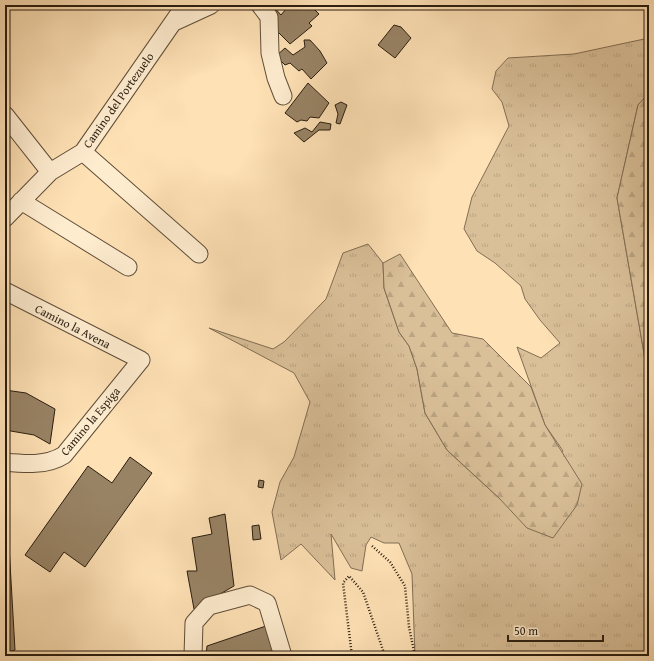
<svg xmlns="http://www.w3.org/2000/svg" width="654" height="661" font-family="'Gentium Book Plus',serif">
	<defs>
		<pattern id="grass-tufts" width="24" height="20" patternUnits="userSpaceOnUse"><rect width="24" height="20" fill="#dac099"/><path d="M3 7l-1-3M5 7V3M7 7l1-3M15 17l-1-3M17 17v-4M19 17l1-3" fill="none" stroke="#bba583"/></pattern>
		<pattern id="forest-firs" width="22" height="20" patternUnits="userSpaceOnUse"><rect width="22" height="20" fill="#dac099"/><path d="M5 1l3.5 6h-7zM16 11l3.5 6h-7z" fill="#bba583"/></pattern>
	</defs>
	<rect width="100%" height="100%" fill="#fee1b5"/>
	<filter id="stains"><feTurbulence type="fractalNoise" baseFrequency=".005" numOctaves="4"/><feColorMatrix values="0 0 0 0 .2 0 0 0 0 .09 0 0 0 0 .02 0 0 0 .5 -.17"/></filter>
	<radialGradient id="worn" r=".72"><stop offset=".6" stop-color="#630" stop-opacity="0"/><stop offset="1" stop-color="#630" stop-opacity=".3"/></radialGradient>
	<!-- grass -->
	<path fill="url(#grass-tufts)" stroke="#826e54" d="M649,38V93L638,105L617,198L649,382V656H415L412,574L399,543H384L371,537L366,545L362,571L351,568L331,534L335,580L301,544L281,560L272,512L280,482L294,457L310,402L294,373L209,328L273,349L284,342L326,299L343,253L368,244L383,263L384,288L399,332L409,346L417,369L425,413L447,450L499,498L563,451L545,425L517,347L541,358L560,343L540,320L525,299L521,286L495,263L477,251L464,229L472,197L509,126L502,102L492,89L496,71L508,58L574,54Z"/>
	<!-- forest -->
	<path fill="url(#forest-firs)" stroke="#826e54" d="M649,93V382L617,198L638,105Z
		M400,254L452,333L483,339L531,387L545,425L582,484L577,505L553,538L527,528L499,498L447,450L425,413L417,369L409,346L399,332L384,288L383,263Z"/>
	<!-- building -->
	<path fill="#988365" stroke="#2a1d0f" d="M268,5H272L281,15L286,9L285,5H310L319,14L309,23L312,26L290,44L276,30Z
		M394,25L401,27L411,38L395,58L378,45Z
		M304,40H310L320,51L327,63L311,79L302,69L299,71L290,63L285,65L276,56L285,48L293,55L305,47Z
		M308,83L329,103L319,118L310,117L307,121L301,120L297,122L285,113Z
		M341,102L347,105L340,124L336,123L338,114L335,105Z
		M320,122L331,124L330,130H319L304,142L294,133L305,128L312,132Z
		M5,390L26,393L55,409L50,444L34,435L5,430Z
		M130,457L152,473L85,567L64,552L50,572L25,555L88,466L112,483Z
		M259,480L264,481L263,488L258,487Z
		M5,511H7L15,650L5,653Z
		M225,514L234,586L194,609L187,571H197L192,538L212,534L209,518Z
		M259,525L261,539L253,540L252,526Z
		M266,626L281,656H206L207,646Z"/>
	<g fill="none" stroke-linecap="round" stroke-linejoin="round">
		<defs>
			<path id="minor" d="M260,5L269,17L270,53L276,78L283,96
				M174,22L211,5
				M5,115L50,172
				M83,152L199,254
				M21,201L128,267
				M5,218L50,172L83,152L185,5
				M5,291L141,360L64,455C47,466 24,464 5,462
				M193,656L194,623L209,606L250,595L267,603L283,656"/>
		</defs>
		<!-- minor casing -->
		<use href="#minor" stroke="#5f4e38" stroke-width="19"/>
		<!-- path -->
		<path stroke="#2a1d0f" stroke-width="2.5" stroke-dasharray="1 2" stroke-linecap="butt" d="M540,5H561
			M372,546L390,562L405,586L409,627L415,656
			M352,656L343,583L349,576L363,592L385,656"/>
		<!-- minor -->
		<use href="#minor" stroke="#feeccf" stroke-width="17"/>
	</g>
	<g text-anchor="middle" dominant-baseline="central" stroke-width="3.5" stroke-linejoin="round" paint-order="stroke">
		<!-- street labels -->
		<g font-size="12" fill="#2a1d0f" stroke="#feeccf">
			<text transform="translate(118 100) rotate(-55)">Camino del Portezuelo</text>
			<text transform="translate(73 326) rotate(27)">Camino la Avena</text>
			<text transform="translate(90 421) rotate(-50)">Camino la Espiga</text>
		</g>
	</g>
	<!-- margin -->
	<rect width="654" height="661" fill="none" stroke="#fee1b5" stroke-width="20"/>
	<rect x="6" y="6" width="642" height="649" fill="none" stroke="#2a1d0f" stroke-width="2"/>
	<rect x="10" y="10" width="634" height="641" fill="none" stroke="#2a1d0f"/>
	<!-- scale -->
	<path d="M508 635v6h95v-6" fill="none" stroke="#2a1d0f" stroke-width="2"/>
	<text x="514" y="635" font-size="12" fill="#2a1d0f" stroke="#feeccf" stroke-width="3" paint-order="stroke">50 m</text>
	<rect width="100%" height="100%" filter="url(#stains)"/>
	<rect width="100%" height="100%" fill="url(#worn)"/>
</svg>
